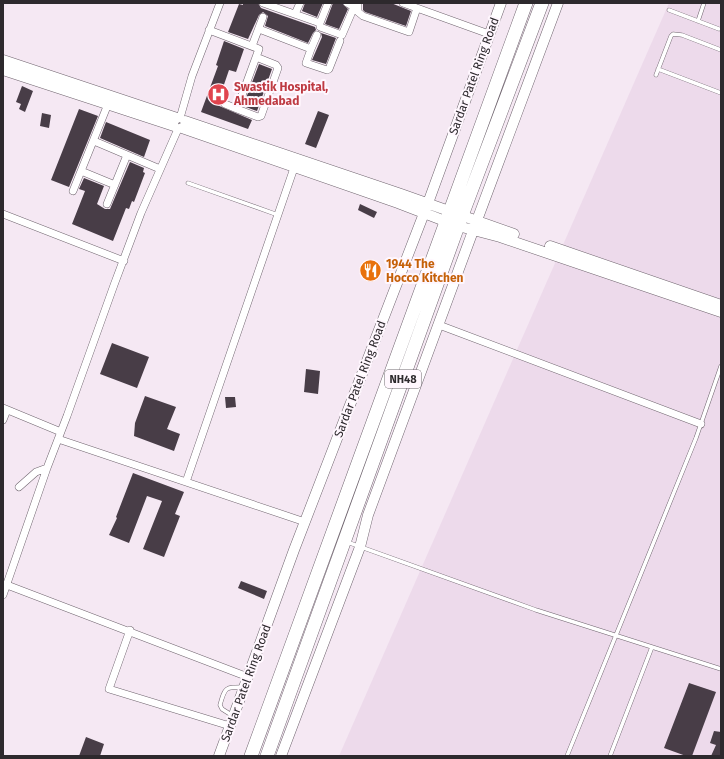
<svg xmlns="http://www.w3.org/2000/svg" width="724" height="759" font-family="'Fira Sans',sans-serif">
	<rect width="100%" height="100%" fill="#f5e8f3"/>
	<!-- built -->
	<path fill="#eddaeb" d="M669,3H721V756H339Z"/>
	<!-- building -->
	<path fill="#483d47" d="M243,3H258L261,8L315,27L316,30L313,33L308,43L265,26L268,16L263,12L259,15L248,39L228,32L239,4L243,5Z
		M305,3H323L317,17L302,11Z
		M333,3H342L348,9L339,29L325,24Z
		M363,3H391L411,11L406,26L365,12L363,10Z
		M321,33L336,38L326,64L312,60L322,37Z
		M224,41L244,49L236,72L229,70L217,105L252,120L248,129L201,112L218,66L216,65Z
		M259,64L272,69L257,111L243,106Z
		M22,86L33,91L25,112L19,109L21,104L16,102Z
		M79,109L98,116L69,187L51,180Z
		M318,111L329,115L316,148L305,144Z
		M42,113L51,115L49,128L40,126Z
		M106,122L150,140L144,157L100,138Z
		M130,162L144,168L143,172L145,173L134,202L132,201L129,209L126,208L113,241L72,224L85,191L79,189L84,178L104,186L97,204L105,209H110Z
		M360,204L377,212L374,218L358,210Z
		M112,343L149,357L137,388L100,374Z
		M306,369L320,371L318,394L304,392Z
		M145,396L176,407L167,429L180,434L174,451L134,436L135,423Z
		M225,397H235L236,407L226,408Z
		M133,473L184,492L175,514L180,516L164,557L143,549L162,501L147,496L129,543L109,535L117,518L116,517Z
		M241,581L267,591L264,599L238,588Z
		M689,683L716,692L692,756H686L664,748Z
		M714,731L721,732V756H711L716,745L710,743Z
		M86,737L104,744L100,756H79Z"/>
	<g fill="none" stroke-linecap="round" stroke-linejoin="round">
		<defs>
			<path id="lane" d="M669,10L719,29
				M698,21L704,3
				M658,69L721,93
				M656,75L671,36L673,34L682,35L721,50
				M188,183L278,215
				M347,542L536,610L721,669
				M233,716L222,709L220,705C225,687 225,687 244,687
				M567,756L696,438L721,366
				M610,756L652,647"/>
			<path id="street" d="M263,3L320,23V27L342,35L354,7L347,3
				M358,3V12L363,16L409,32L417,8
				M403,3L489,34
				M295,14L300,3
				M320,23L328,3
				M259,29L311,49L306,63L327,70L329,69L340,41
				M209,30L259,49L237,109L225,104
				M252,46L263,17
				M311,49L317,35
				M237,109L258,117L261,116L278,68L276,65L256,57
				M180,118L192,76L220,3
				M94,141L160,169
				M81,171L115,185
				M73,191L108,104
				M107,204L127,155
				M3,214L124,261
				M439,325L701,424
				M3,408L61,432
				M3,420L7,410
				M58,439L305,522
				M186,482L294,168
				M19,487L36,472L47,468
				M7,585L248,677
				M3,595L47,468L67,416L114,285L141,213L178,129
				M130,630L109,689L230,726"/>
			<path id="secondary" d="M3,60L177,118
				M3,70L174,126
				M185,121L401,194L514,234
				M182,128L398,203L458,226L500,237L721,312
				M550,246L721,305
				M219,756L294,550L428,203L501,3
				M281,756L360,547L368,515C431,345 494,173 558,3"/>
			<path id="highway" d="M251,756L526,3
				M267,756L458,226L542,3"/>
		</defs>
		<!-- lane casing -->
		<use href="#lane" stroke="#70656f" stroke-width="4.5"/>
		<!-- street casing -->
		<use href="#street" stroke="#70656f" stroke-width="8"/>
		<!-- secondary casing -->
		<use href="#secondary" stroke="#70656f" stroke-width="11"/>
		<!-- highway casing -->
		<use href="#highway" stroke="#70656f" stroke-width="14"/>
		<!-- lane -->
		<use href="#lane" stroke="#fff" stroke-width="3.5"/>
		<!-- street -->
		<use href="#street" stroke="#fff" stroke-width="7"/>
		<!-- secondary -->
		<use href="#secondary" stroke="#fff" stroke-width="10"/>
		<!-- highway -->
		<use href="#highway" stroke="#fff" stroke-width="13"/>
	</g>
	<!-- icons -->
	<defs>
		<symbol id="hospital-disc" viewBox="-11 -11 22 22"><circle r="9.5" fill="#e0444e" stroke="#fff7fe"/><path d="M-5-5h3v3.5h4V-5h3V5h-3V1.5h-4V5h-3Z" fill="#fff"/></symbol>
		<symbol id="restaurant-disc" viewBox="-11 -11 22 22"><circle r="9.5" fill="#e8710a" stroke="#fff7fe"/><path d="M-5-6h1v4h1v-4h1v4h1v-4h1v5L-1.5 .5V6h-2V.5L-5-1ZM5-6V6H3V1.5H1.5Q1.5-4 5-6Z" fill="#fff"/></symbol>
	</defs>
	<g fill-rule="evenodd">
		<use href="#hospital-disc" x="206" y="82" width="25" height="25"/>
		<use href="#restaurant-disc" x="358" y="258" width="25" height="25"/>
	</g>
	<g text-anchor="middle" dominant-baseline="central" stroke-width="4" stroke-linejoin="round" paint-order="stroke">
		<!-- shield labels -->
		<rect fill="#fff7fe" stroke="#6c676c" stroke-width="1" x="385" y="370" width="36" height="18" rx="3"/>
		<g font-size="11" font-weight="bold" fill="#2d292d">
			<text x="403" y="379">NH48</text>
		</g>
		<!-- street labels -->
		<g font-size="12" fill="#2d292d" stroke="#fff7fe">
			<text transform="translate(474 76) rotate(-70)">Sardar Patel Ring Road</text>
			<text transform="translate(360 379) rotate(-69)">Sardar Patel Ring Road</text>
			<text transform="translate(246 683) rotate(-70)">Sardar Patel Ring Road</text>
		</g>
		<!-- health labels -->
		<g font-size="12" font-weight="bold" fill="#be3a42" stroke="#fff7fe" text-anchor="start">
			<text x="234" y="87">Swastik Hospital,<tspan x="234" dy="14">Ahmedabad</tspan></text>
		</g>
		<!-- food labels -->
		<g font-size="12" font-weight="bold" fill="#c56008" stroke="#fff7fe" text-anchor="start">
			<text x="386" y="264">1944 The<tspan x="386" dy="14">Hocco Kitchen</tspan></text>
		</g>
	</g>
	<!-- border -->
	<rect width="724" height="759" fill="none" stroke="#2d292d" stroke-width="8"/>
</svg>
